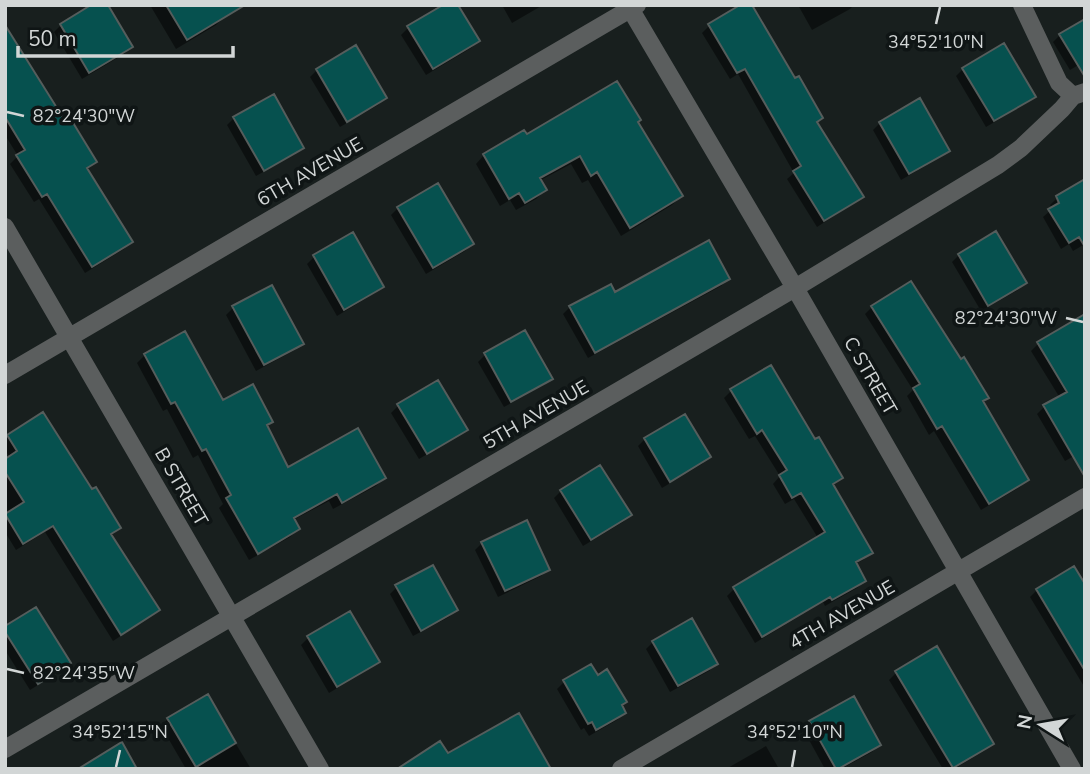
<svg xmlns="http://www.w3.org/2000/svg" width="1090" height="774" font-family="'Nunito Sans',sans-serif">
	<rect width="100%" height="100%" fill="#181f1e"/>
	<!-- shadow -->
	<path fill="#0007" d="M150,5H221L226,15L216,25L176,49Z
		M446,5L478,41L471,48L426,75L401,35L408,28Z
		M502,5H543L512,23Z
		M743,5L821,118L816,123L861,196L854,203L817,227L787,179L794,173L738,74L730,79L702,33L709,26Z
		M798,5H854L850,9L812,30Z
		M61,25L131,47L124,54L82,79L54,32Z
		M1060,35L1085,61L1070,70L1053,42Z
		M5,58L95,162L86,170L131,242L124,249L85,273L39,199L34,202L10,164L18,156L5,135Z
		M963,69L1034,96L1027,103L986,127L956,76Z
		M317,70L385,98L378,105L340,127L310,77Z
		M919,101L948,150L941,157L901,180L873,130L880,123Z
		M234,118L302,147L295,154L256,176L227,125Z
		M637,122L681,196L672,205L621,236L588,180L582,183L571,164L539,181L545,190L536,199L516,210L510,200L500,206L476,164L484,155L526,137Z
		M1057,198L1085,244L1073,251L1069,244L1061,249L1043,217L1052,209L1050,205Z
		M398,208L472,244L465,251L426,274L391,215Z
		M353,235L382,286L375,293L337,316L307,264L314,257Z
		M959,255L1025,283L1018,290L981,311L952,262Z
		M728,279L721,286L588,358L563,314L570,307L614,294Z
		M272,287L302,343L295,350L256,371L226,315L233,308Z
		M872,307L960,361L987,398L982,403L1027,480L1020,487L981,510L934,431L929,435L907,396L913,390L865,314Z
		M1079,319L1085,450L1065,461L1037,414L1044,407L1060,398L1031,351L1038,344Z
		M525,332L551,378L544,385L504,407L478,362L485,355Z
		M145,355L222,402L271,422L266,427L287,470L384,478L376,486L333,509L329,501L293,520L298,529L290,537L249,560L219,508L223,504L198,455L193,458L167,409L163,411L137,363Z
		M731,391L814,441L841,478L832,486L870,553L863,560L855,564L864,581L857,588L825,606L823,602L755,643L727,596L734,589L818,538L794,499L785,504L773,484L780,476L755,436L749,439L724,398Z
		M398,406L465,429L458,436L419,459L391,413Z
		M8,436L91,492L118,527L110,535L158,609L151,616L113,641L45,532L16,550L5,532V461L10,458L5,450V439Z
		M645,439L709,457L702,464L662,488L638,446Z
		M561,491L630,515L623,522L583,546L554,498Z
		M482,543L548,569L541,576L498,597L475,550Z
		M397,587L456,610L449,617L413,636L390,594Z
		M1085,587V688L1030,597L1037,590Z
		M349,613L378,661L371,668L329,693L301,645L308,638Z
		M5,628L69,663L62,670L30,690L5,650Z
		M653,642L716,664L709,671L670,692L646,649Z
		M591,666L624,713L617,720L589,736L584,728L581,730L557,689L564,682Z
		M896,673L991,744L984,751L954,769H943L889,680Z
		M207,696L251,769H186L161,726L168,719Z
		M810,722L879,745L872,752L841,769H825L803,729Z
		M766,746L779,769H726Z"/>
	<!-- building -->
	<path fill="#06514f" stroke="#555d5c" stroke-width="2" d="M91,5H108L133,47L89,73L60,24Z
		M166,5H245L187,40Z
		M443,5H458L480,41L433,69L407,26Z
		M740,5H752L795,78L799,76L823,118L817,122L864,197L824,221L793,171L801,166L745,69L737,73L708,24Z
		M1085,19V77L1059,34Z
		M5,25L67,124L72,121L97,162L87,168L133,242L92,267L47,194L42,197L16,155L25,150L5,117Z
		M1004,43L1036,97L994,121L962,68Z
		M356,45L387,98L347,122L316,69Z
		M617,81L641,120L638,122L683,196L630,228L597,172L591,176L580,156L540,178L547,190L525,203L519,193L509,199L483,154L524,130L527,134Z
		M274,94L304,148L264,171L233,117Z
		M920,98L950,151L909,174L879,122Z
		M1085,179V247L1079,237L1069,243L1048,209L1059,203L1056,196Z
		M438,183L474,244L433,268L397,207Z
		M996,231L1027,283L988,306L958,254Z
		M353,232L384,287L344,310L313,255Z
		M709,240L730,279L595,353L569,306L611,284L615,292Z
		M911,281L961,359L964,357L989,398L983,401L1029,480L989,504L942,426L937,429L913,388L920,384L871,306Z
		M272,285L304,344L264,365L232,306Z
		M1085,314V477L1043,405L1067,392L1037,342Z
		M525,330L553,379L511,402L484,353Z
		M185,331L223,400L253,384L273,422L267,425L288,467L358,428L386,478L342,503L337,494L294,518L300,529L258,554L226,498L231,495L206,449L202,451L175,402L171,404L144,354Z
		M771,365L815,439L819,437L843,478L833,484L873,553L856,562L866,581L832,600L830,597L762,637L733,587L825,532L801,493L792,498L779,475L787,470L762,430L757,434L730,389Z
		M438,380L468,430L427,454L397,404Z
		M43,412L92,489L96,487L121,528L111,534L160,610L121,635L53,526L23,544L5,514L24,502L5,472V459L17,451L7,435Z
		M685,414L711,457L670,482L644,438Z
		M600,465L632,515L591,540L560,490Z
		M527,520L550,570L505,591L481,542Z
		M433,565L458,610L421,631L395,585Z
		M1074,566L1085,584V671L1036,589Z
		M36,607L71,663L38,684L5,632V626Z
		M350,611L380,662L337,687L307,636Z
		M692,618L718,664L678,686L652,641Z
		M937,646L994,744L953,768L895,671Z
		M591,664L598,675L607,669L627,702L622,705L626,713L596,730L592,722L588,724L563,680Z
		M208,694L236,743L196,767L167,718Z
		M854,696L881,745L838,769H836L809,721Z
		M519,713L551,769H397L440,741L448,753Z
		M122,742L137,769H78Z"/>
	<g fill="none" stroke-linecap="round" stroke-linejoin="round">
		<!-- street -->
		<path stroke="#5b5e5e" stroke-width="18" d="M628,5L795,288L1072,769
			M1022,5L1059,83L1073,96
			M5,227L320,769
			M5,375L637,5
			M5,749L795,288L998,165L1021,148L1062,109L1073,96L1085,92
			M621,769L1085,497"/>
	</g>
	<!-- ticks -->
	<path fill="none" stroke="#d2d6d6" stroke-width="2.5" d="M936,24L940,7M7,112L24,116M1066,318L1083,322M7,669L24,673M116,767L120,750M792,767L795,750"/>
	<g text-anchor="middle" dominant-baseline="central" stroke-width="7" stroke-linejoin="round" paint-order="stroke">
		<!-- street labels -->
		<g font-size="19" fill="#d2d6d6" stroke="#0f1515">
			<text transform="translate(310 172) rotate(-30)">6TH AVENUE</text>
			<text transform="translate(870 376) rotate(60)">C STREET</text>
			<text transform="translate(536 415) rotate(-30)">5TH AVENUE</text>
			<text transform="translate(181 487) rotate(60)">B STREET</text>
			<text transform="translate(842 615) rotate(-30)">4TH AVENUE</text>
		</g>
	</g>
	<g font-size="18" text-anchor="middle" fill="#d2d6d6" stroke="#0f1515" stroke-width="7" stroke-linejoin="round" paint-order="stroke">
		<text x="936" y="48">34°52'10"N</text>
		<text x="84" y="122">82°24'30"W</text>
		<text x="1006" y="324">82°24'30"W</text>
		<text x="84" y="679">82°24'35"W</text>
		<text x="120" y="738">34°52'15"N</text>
		<text x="795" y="738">34°52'10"N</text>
	</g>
	<!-- border -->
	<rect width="1090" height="774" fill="none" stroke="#d2d6d6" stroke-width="14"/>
	<!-- north arrow -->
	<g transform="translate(1041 725) rotate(281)" stroke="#0f1515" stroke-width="5" paint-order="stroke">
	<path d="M0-5L12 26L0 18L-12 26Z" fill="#d2d6d6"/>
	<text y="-10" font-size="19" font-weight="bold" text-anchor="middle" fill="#d2d6d6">N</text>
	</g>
	<!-- scale -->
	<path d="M18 46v10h215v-10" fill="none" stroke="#d2d6d6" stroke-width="3.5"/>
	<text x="28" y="46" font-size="21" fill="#d2d6d6" stroke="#0f1515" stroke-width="5" paint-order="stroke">50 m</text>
</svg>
